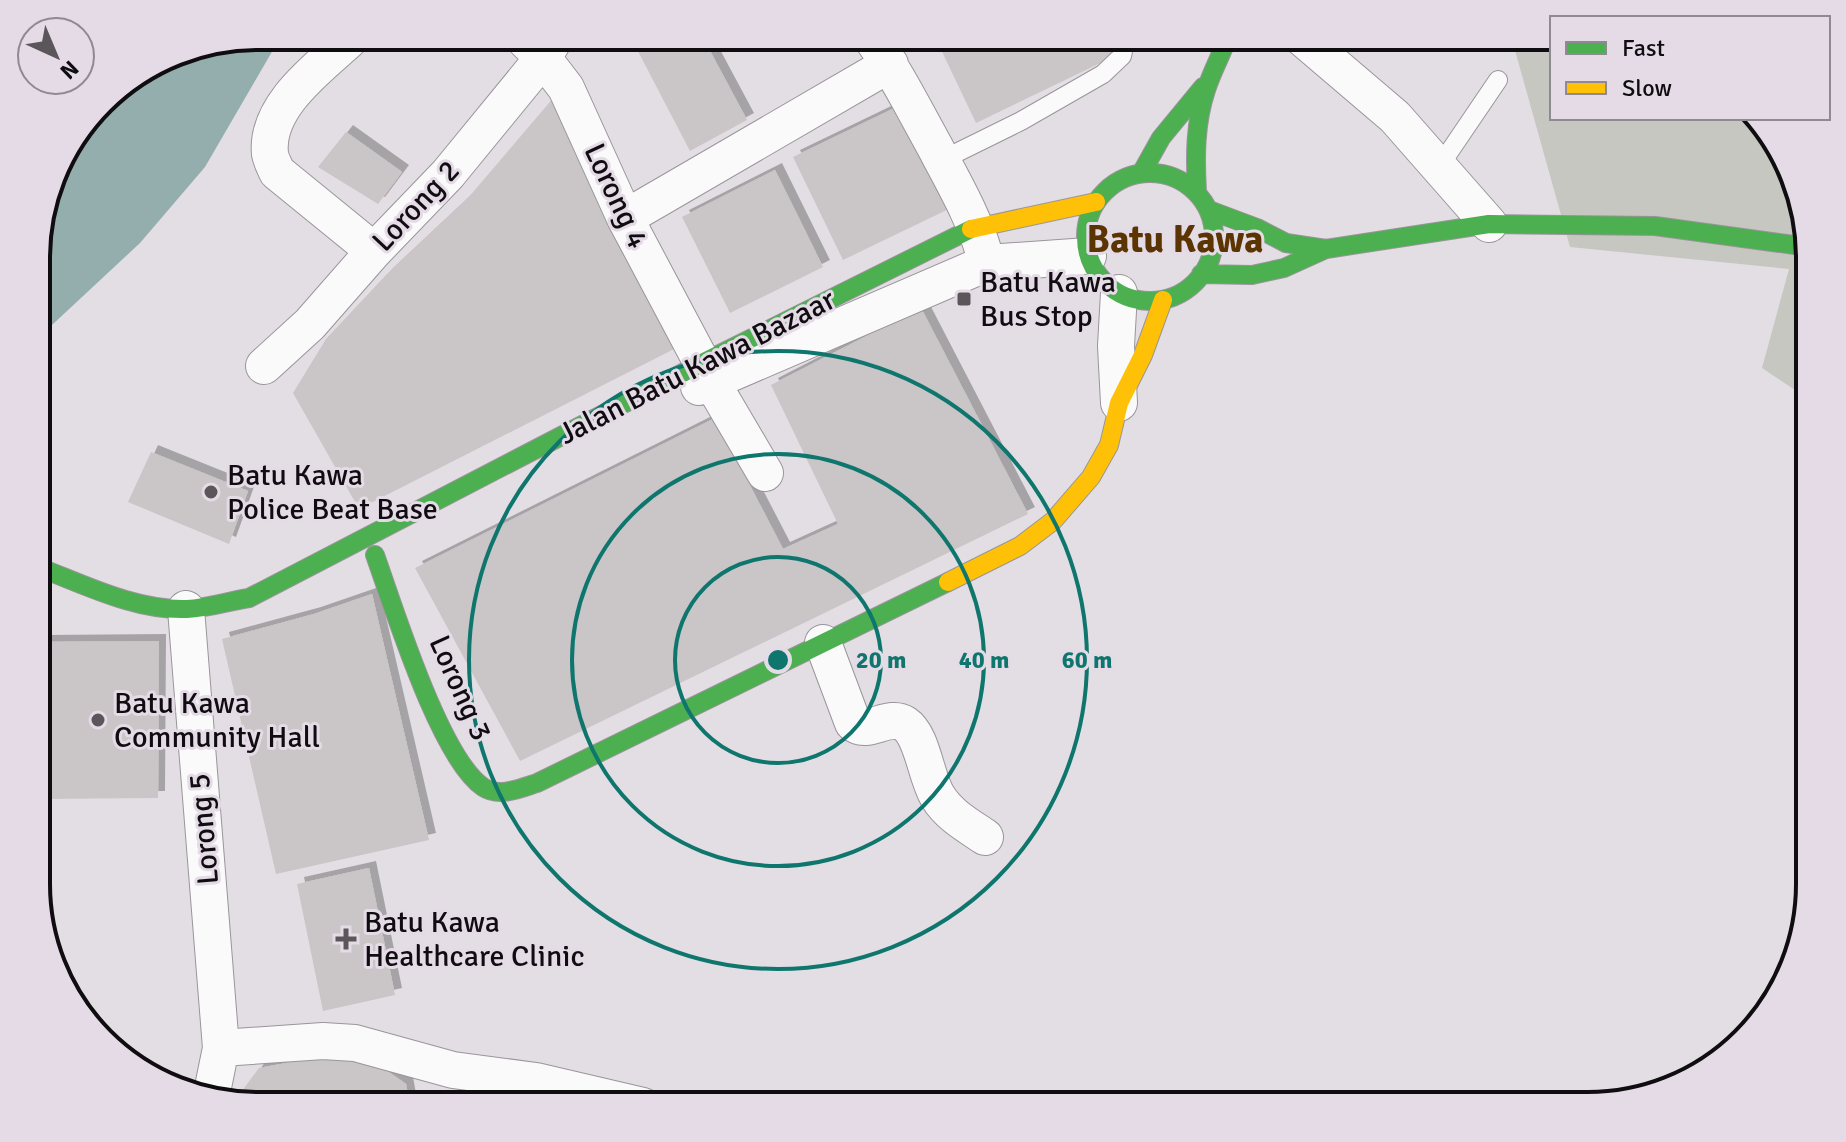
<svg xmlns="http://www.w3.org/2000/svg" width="1846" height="1142" font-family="Signika,sans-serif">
	<defs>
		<filter id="shadow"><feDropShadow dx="7" dy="-7" stdDeviation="0" flood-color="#0004"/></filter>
	</defs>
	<rect width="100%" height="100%" fill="#e3dee3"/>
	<!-- green -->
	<path fill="#c6c7c0" d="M1511,36H1552V118H1753L1780,147L1809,243L1810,400L1762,368L1789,269L1570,247Z"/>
	<!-- water -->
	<path fill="#94aeae" d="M258,36H279L273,50L205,167L140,243L38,338V230L59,160L111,91L174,53Z"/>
	<!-- building -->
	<path fill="#cac5c7" filter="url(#shadow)" d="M630,36H702L747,120L690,151Z
		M938,36H1108L1117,55L976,123L935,37Z
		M560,90L680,346L359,509L293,393L326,339L387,274L468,198Z
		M907,102L957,205L843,260L793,157Z
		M346,132L402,172L378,204L318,167Z
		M775,170L823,267L730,313L682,217Z
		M921,308L1028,514L520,761L415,568L715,418L783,549L838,524L771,385Z
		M151,452L248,491L229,544L128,502Z
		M372,594L429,840L276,874L222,639L314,614Z
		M159,641L158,798L38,799V642Z
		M369,868L395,995L323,1011L297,884Z
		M357,1050L406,1084L410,1106H258L236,1099L259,1068Z"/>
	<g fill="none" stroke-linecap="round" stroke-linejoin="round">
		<defs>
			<path id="lane" d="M942,160L1021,121L1103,74L1122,56L1126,36
				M1439,167L1498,80"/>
			<path id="street" d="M521,36L543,58L566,88L625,218L702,363
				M870,36C895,71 914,109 935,147C953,182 973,215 984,253
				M1300,36L1395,117L1489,224
				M348,41C317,69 265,107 270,154C271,160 275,167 277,172L374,251
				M625,218L890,64
				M1119,293L1116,346L1119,403
				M264,366L310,324L374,251L448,174L543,58L556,36
				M711,381L765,473
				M699,387L987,263L1088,256
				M186,609L221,1048L212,1092
				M823,643L853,723C868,736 888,713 905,724C923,736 926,779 938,797C949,815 969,826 985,837
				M221,1048L323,1041L355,1043L453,1070L536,1081L643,1106"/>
			<path id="fast" d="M1142,172L1161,138L1203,87
				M1086 237a64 64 0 1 1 128 0a64 64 0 1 1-128 0Z
				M1197,192C1195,157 1195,123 1206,90C1212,71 1222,54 1228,36
				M1209,210L1257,228L1286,243L1326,249
				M1201,274L1252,275L1284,268L1326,249L1489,224L1655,226L1809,247
				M375,555C394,608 440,758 483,787C499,798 521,788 537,783L948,582
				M38,567C85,585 136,611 187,609C208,608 229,601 249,598L702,363L971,229"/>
			<path id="slow" d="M971,229L1096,202
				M948,582L1020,546L1053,521L1091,477L1109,445L1119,403L1143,355L1163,300"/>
		</defs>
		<!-- lane casing -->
		<use href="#lane" stroke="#99959a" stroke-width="20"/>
		<!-- street casing -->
		<use href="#street" stroke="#99959a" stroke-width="38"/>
		<!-- fast casing -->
		<use href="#fast" stroke="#99959a" stroke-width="20"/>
		<!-- slow casing -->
		<use href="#slow" stroke="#99959a" stroke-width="20"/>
		<!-- lane -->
		<use href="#lane" stroke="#fbfafb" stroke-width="18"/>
		<!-- street -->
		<use href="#street" stroke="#fbfafb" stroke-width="36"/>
		<!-- fast -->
		<use href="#fast" stroke="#4caf50" stroke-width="18"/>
		<!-- slow -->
		<use href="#slow" stroke="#ffc107" stroke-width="18"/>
	</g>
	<!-- distance rings -->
	<g fill="none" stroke="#0f766e" stroke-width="4">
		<circle cx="778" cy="660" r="103"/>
		<circle cx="778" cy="660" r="206"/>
		<circle cx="778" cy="660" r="309"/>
	</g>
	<!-- markers -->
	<g fill="#5a565a" stroke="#e4dbe6" stroke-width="3">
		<rect x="956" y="291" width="16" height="16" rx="4"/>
		<circle cx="211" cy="492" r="8"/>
		<circle cx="98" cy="720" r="8"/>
		<path d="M342 927h8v8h8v8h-8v8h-8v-8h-8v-8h8z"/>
	</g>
	<g text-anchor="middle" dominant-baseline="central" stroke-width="6" stroke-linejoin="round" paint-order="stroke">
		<!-- street labels -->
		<g font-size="30" fill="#100d11" stroke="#e4dbe6">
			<text transform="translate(616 196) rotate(65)">Lorong 4</text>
			<text transform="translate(416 206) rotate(-47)">Lorong 2</text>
			<text transform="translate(697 367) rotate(-27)">Jalan Batu Kawa Bazaar</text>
			<text transform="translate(460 688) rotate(66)">Lorong 3</text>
			<text transform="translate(204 829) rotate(-95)">Lorong 5</text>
		</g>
		<!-- poi labels -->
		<g font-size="30" fill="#100d11" stroke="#e4dbe6" text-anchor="start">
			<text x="980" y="282">Batu Kawa<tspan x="980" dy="34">Bus Stop</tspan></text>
			<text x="227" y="475">Batu Kawa<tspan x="227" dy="34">Police Beat Base</tspan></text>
			<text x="114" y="703">Batu Kawa<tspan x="114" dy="34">Community Hall</tspan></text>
			<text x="364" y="922">Batu Kawa<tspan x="364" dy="34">Healthcare Clinic</tspan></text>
		</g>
		<!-- district labels -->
		<g font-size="38" font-weight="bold" fill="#5a3401" stroke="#e4dbe6">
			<text x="1175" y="239">Batu Kawa</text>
		</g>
	</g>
	<!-- crop -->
	<path d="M0 0H1846V1142H0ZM258 50H1588A208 208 0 0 1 1796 258V884A208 208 0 0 1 1588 1092H258A208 208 0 0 1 50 884V258A208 208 0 0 1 258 50Z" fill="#e4dbe6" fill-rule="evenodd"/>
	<path fill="none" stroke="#100d11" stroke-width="4" d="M258 50H1588A208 208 0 0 1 1796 258V884A208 208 0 0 1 1588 1092H258A208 208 0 0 1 50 884V258A208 208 0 0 1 258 50Z"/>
	<circle cx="778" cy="660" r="12" fill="#0f766e" stroke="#e4dbe6" stroke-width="4"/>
	<g font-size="24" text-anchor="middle" font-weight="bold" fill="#0f766e" stroke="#e4dbe6" stroke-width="6" stroke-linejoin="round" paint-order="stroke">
		<text x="881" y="668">20 m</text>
		<text x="984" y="668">40 m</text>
		<text x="1087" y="668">60 m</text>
	</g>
	<!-- legend -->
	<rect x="1550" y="16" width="280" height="104" fill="#e4dbe6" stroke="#8f8991" stroke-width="2"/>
	<rect x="1566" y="42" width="40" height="12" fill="#4caf50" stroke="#8f8991" stroke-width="2"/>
	<text x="1622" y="56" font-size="24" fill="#100d11">Fast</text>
	<rect x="1566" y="82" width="40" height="12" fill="#ffc107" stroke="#8f8991" stroke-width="2"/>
	<text x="1622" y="96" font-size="24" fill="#100d11">Slow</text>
	<!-- north arrow -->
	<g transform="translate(56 56) rotate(136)"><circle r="38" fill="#e4dbe6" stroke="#8f8991" stroke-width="2"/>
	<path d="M0-6L14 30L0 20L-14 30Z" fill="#5a565a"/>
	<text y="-12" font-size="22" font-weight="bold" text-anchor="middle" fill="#100d11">N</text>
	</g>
</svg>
